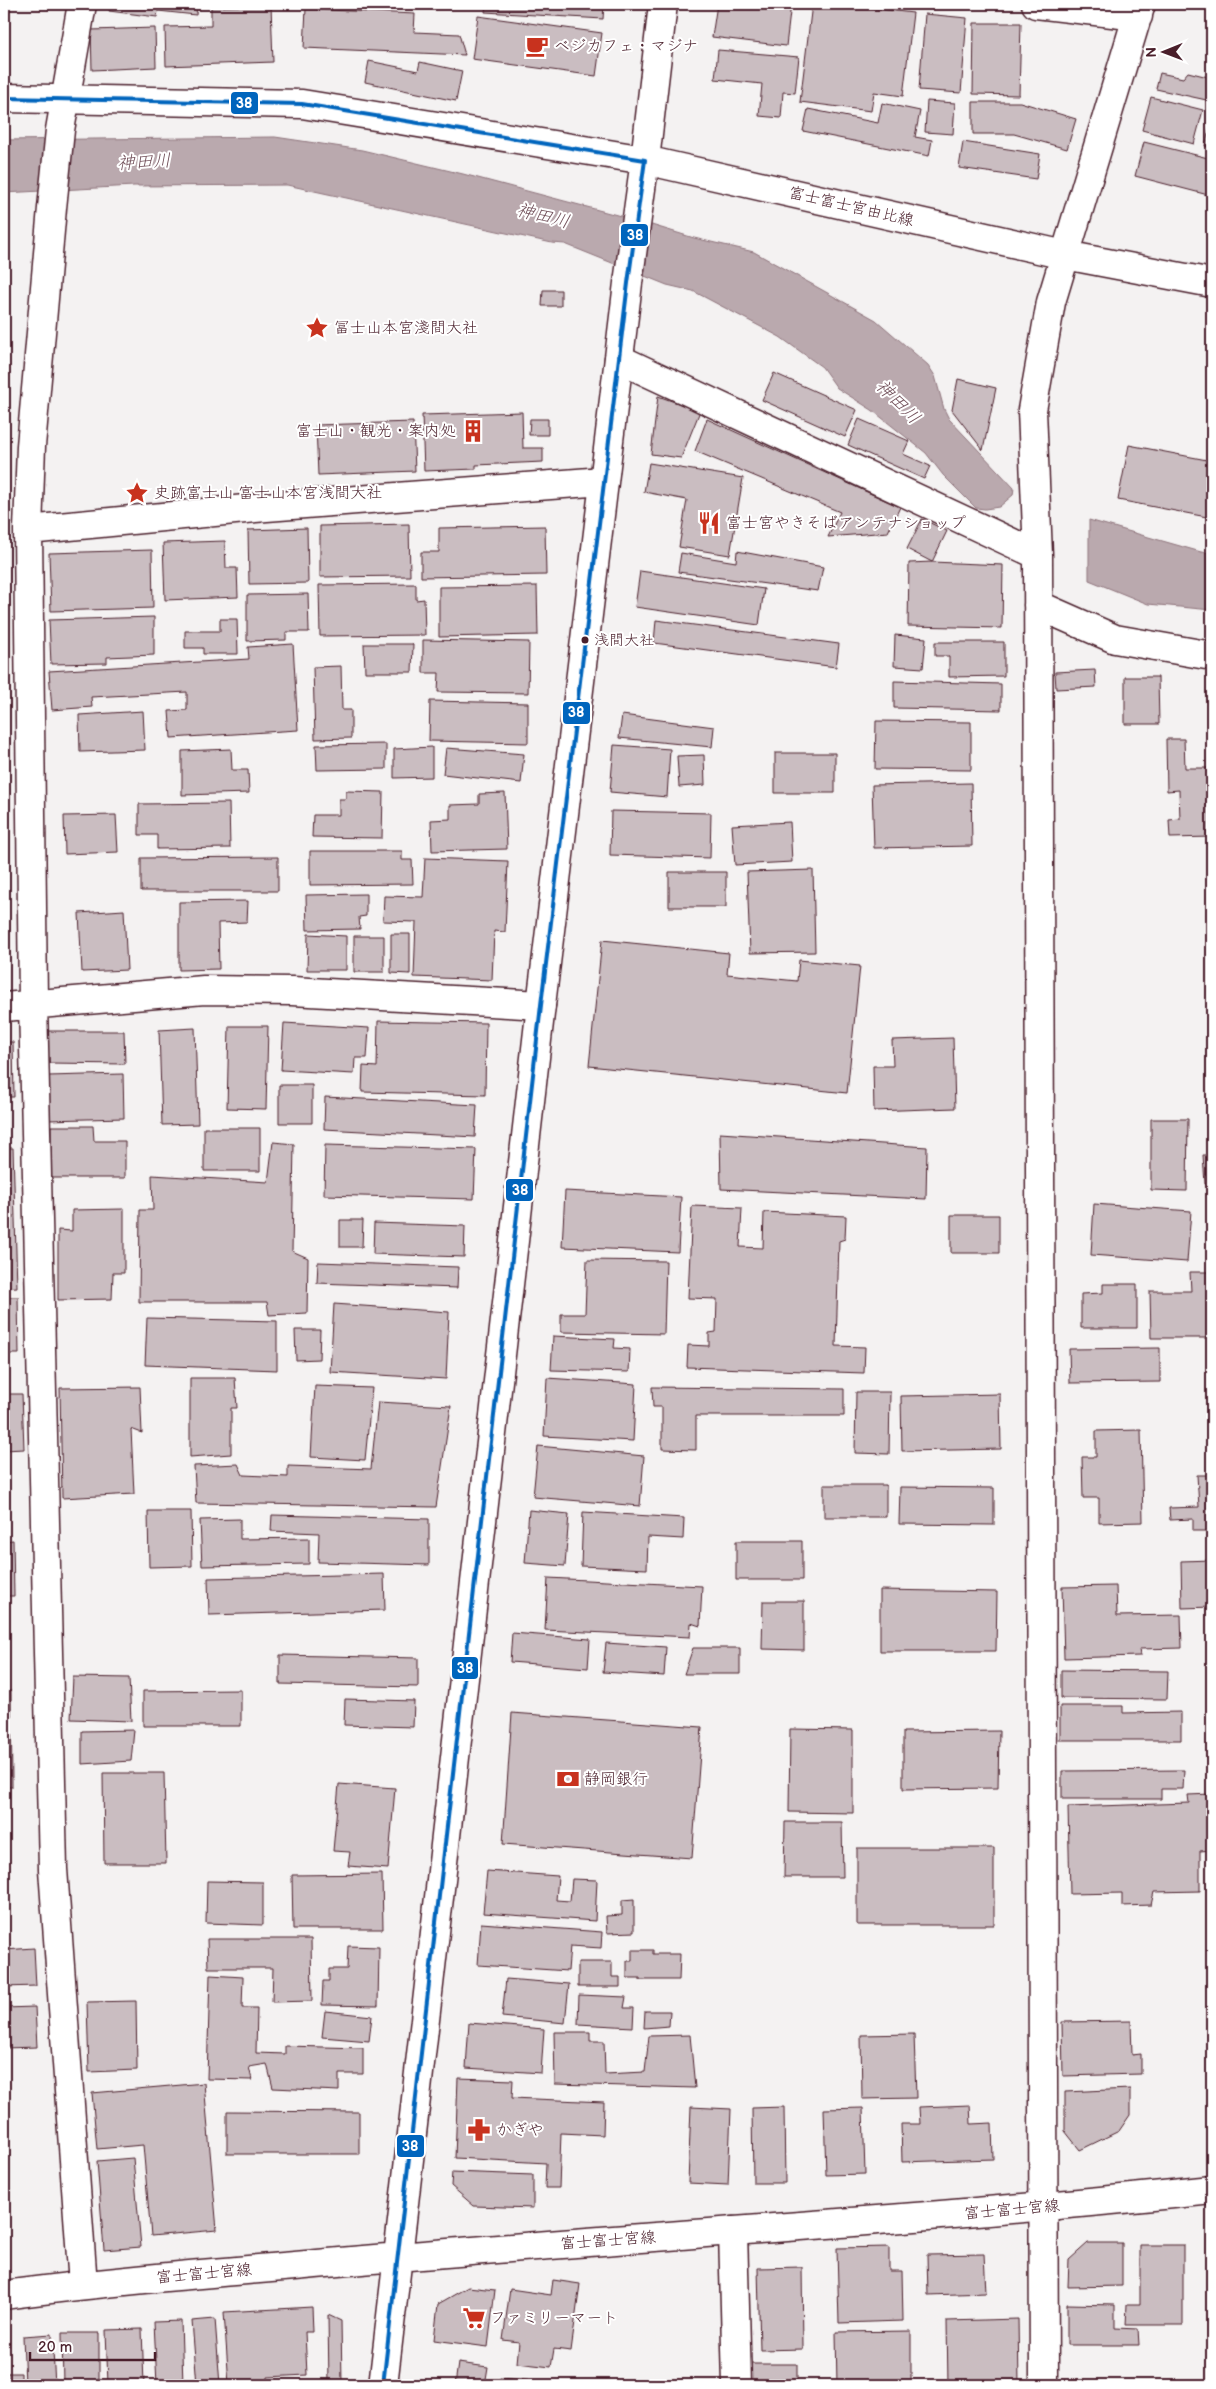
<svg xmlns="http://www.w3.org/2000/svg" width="1216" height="2389" font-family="'Balsamiq Sans','Klee One',sans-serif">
	<rect width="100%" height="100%" fill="#f4f2f2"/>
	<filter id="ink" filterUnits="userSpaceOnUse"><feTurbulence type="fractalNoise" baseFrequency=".02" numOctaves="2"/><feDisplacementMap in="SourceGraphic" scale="10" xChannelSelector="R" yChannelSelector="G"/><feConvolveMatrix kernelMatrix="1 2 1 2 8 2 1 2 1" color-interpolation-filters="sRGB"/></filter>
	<g filter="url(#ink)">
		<!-- water -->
		<path fill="#baa9ae" stroke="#8d727a" d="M275,137L362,150L463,174L632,219L694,238L754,252L876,320L928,365L935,376L944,409L949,419L1014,488L1013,495L999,507L985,509L976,508L943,475L926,453L872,410L837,388L822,367L780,337L693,291L667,285L565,244L552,243L287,185L134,186L4,193V140Z
			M1089,520L1201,552L1212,553V610L1148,604L1089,580Z"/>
		<!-- building -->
		<path fill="#cabdc1" stroke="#4a1f2b" d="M110,4H197L196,15L158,11L157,17L109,11Z
			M486,4H604L603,19L485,12Z
			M717,4H791L786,46L712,37Z
			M812,4H835L913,13L903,96L874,92L871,111L800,102Z
			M271,5L273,62L166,66L165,27L211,26V7Z
			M306,9L415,14L414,32L459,34L465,55L304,48Z
			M925,14L967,18L961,93L919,90Z
			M478,16L602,33L596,76L472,59Z
			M974,23H1021L1019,95L973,94Z
			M155,28L156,67L92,70L91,30Z
			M718,50L799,57L795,93L783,92L781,118L759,116L762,84L715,79Z
			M369,61L418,71L420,62L462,71L456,101L365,82Z
			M1188,72L1212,78L1211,101L1156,89L1160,73L1183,78Z
			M1151,97L1203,110L1194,144L1142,130Z
			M927,101L955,103L953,134L925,132Z
			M973,102H1020L1076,119L1067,149L1014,134H973Z
			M882,103L920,111L915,137L932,140L929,156L803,131L808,109L878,123Z
			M1212,118V147L1205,146Z
			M963,142L1040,154L1036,179L959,168Z
			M1144,142L1212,159V196L1135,176Z
			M543,290H561V306H542Z
			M774,373L857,410L845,437L762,400Z
			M958,379L996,388L983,450L952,410Z
			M658,396L700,411L681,458L651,454Z
			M522,412L523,448H543V462L476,465V469L424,471L422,415Z
			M530,419H548V435H529Z
			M707,419L900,507L888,532L828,537L840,512L695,451Z
			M859,419L909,441L903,454L930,466L924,479L848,445Z
			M413,422L415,471L318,475L316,425Z
			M1129,445L1212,461V518L1118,500Z
			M649,463L743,478L730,555L679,547L687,500L644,492Z
			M922,519L947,531L932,562L907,549Z
			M409,524L410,576L320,577V526Z
			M545,526L546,575L421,577V552H439V528Z
			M307,528L308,583L249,584L248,530Z
			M225,541L226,568H237L238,597L165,600L163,543Z
			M152,550L153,608L51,611L49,553Z
			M737,551L823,567L818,591L678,572L681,553L736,562Z
			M932,562L1003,565L1002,628L908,626L909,563Z
			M640,571L764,589L759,625L635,607Z
			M416,584V600L424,599L425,635L320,636L319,585Z
			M537,586L538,635L439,637V587Z
			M308,594L309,632H286V640L247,641V595Z
			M154,617V655L107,657V663L51,664L49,620Z
			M220,619H237L238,654H203V648H185V631H220Z
			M656,620L839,644L836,667L654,643Z
			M895,635L926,638L923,668L894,666Z
			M423,640L529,642L528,693L438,692L439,673H423Z
			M935,642H1004V676L949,677V656H935Z
			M293,644L298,730L171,738L169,711L187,710V692L91,697L92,707L52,710L49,671L249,659L248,647Z
			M364,644H413L412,672H365Z
			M341,666L342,710H351V738L315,739L313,667Z
			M1095,670L1096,687L1056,689L1055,672Z
			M1125,677H1158L1159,724H1125Z
			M894,681L1001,684V710L894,708Z
			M430,701L528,703V743L429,741Z
			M143,711L145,750L80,752L79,715Z
			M622,715L714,727L712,747L619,738Z
			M876,721L971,722V770L875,769Z
			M1166,739H1184L1185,768H1212V837L1170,838L1169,820L1180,819L1179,790L1167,791Z
			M386,744V769L317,770L316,745Z
			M614,745L670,749L667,797L610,792Z
			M432,747V777L394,778V749Z
			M446,748L524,754L521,783L443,774Z
			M231,749L232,770H248L249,793L182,795V751Z
			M775,753H835V793H775Z
			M704,755L705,785L679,787L677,756Z
			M971,783L972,846L874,848L872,785Z
			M346,791L383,792L382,838L312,837L313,815H339V799H346Z
			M505,793L507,849L432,851L431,820L450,819V805L479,804V794Z
			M229,803L230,848L157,849V835H139V804Z
			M611,811L711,813L710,858L610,855Z
			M116,815L118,852L65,854L64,816Z
			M790,822L792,862L735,865L732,825Z
			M310,851H402V860H412L413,884L310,885Z
			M278,857V891H141V858Z
			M425,858L508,861L505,932L494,931L492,980L414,977L416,922L383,921L384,896L423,897Z
			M813,870L815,952L750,953L747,872Z
			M669,872H726V907H669Z
			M366,894V916L359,917L360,929L307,930L306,895Z
			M248,901L247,922L218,923L219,969L179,970V902Z
			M124,910L127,970L82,972L79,913Z
			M308,934L346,936V970H307Z
			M391,934H410V974L391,973Z
			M354,936H384V972H354Z
			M602,940L729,953L727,974L797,981L799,960L860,966L847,1093L589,1066Z
			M378,1021L486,1023L485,1095L362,1092L363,1066L377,1067Z
			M284,1023L369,1028L367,1058H355L354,1074L281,1070Z
			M229,1026H268L266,1109L227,1108Z
			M195,1028L198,1124L162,1125L159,1030Z
			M47,1031H124L125,1064L49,1063Z
			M953,1038L955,1108L874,1111L873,1066H893L892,1040Z
			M4,1042H13L14,1097H4Z
			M123,1074L124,1118L48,1120V1076Z
			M279,1085H312V1123H279Z
			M325,1097L477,1105L475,1137L324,1129Z
			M1151,1119H1188L1187,1191L1151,1190Z
			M51,1126H93L94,1141H125V1178H51Z
			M204,1128H260V1171H204Z
			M720,1133L927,1147L926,1199L721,1189Z
			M273,1142L294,1144L292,1251L308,1258L307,1313L269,1315L267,1302H139L140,1210H153L152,1175L268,1182Z
			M325,1145L476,1149L474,1199L324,1195Z
			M4,1148H13L17,1287L4,1288Z
			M1203,1155H1212V1183L1205,1184Z
			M565,1191L681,1197L678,1252L562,1247Z
			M1094,1204L1191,1211L1187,1262L1091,1255Z
			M692,1206L742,1208L740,1247L763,1248L764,1212L846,1216L845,1239L839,1241L836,1346L865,1347L864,1373L687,1367L688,1345L709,1346V1333L716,1332L717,1299L688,1298Z
			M124,1209V1273H113L112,1299L58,1300V1230L72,1231V1210Z
			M951,1215H999V1253H951Z
			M340,1220H363L362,1247H340Z
			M374,1223L465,1226L464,1257L373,1254Z
			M587,1260L666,1261L664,1334L561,1332V1314H585Z
			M318,1262L458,1267L457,1288L317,1283Z
			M1190,1272H1212V1338H1151L1150,1291H1191Z
			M1103,1284H1137V1328H1081V1294L1103,1293Z
			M4,1297H18L19,1354H4Z
			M334,1304L449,1312L446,1379L330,1372Z
			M147,1318L277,1321V1370L145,1365Z
			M295,1330H320L319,1359L296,1360Z
			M553,1336L615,1339L614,1348L630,1349L629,1372L551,1370Z
			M1160,1348V1382L1070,1383L1069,1349Z
			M190,1378H235L237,1408H231V1454L190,1457Z
			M547,1378L636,1384L633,1441L544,1436Z
			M315,1386L372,1388L365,1460L311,1457Z
			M140,1387L142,1433L131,1429L134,1494L62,1498L60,1388Z
			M652,1387L844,1389V1416H696V1450L662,1449V1407H653Z
			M856,1392H890L889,1454L855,1453Z
			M4,1394H22L24,1449L4,1450Z
			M1000,1394L1001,1449L902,1451L901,1396Z
			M378,1402L451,1406L436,1507L196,1503L194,1466L238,1464L243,1475L288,1477V1466L371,1469Z
			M1141,1430L1143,1522L1099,1523V1498H1083L1082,1457H1096V1431Z
			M538,1446L644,1456L640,1506L533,1497Z
			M1197,1475H1212V1531H1193V1519L1170,1520L1169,1508L1199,1507Z
			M824,1485H886V1517H824Z
			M900,1487L994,1488V1525L899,1524Z
			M529,1510L569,1514L565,1566L525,1563Z
			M148,1511H191L192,1566L149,1567Z
			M583,1512L684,1518L683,1539L648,1537L647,1569L581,1566Z
			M272,1515L429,1519V1565L318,1562L319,1533L271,1531Z
			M240,1519V1539L309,1538V1564L202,1566L200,1520Z
			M13,1540L14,1596H4V1541Z
			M736,1541H802V1580H736Z
			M1212,1560V1607L1182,1608L1181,1561Z
			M384,1574L385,1610L209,1615L208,1578Z
			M548,1578L702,1586L700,1626L691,1623L690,1637L545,1630Z
			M1116,1586L1117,1616L1181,1615L1182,1648L1139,1649L1140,1656L1064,1658L1062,1587Z
			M880,1590L997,1592L996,1651H880Z
			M763,1601H804V1650L762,1649Z
			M1211,1622H1212V1719Z
			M512,1633L590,1639L588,1668L510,1662Z
			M606,1643L666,1647L664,1676L603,1672Z
			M693,1648H740V1674H684Z
			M280,1655L418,1658V1687L280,1684Z
			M1061,1670L1168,1671L1167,1699L1061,1698Z
			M73,1677L129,1678L131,1721L71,1719Z
			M241,1690V1726H143V1691Z
			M4,1691H11L12,1787H4Z
			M345,1699L414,1701L413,1727L344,1725Z
			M1060,1706H1123V1713L1181,1712V1740H1060Z
			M512,1713L702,1727L692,1858L503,1844Z
			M790,1729L853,1730V1813L789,1812Z
			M134,1730L131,1761L82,1764V1731Z
			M999,1731L998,1788L903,1789V1732Z
			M1184,1770L1183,1789H1161V1799H1062V1771Z
			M103,1773H164L166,1863H104Z
			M339,1784L395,1788L388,1869L348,1866L350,1852L333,1851Z
			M1212,1794V1850L1200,1851V1891L1154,1892L1151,1905L1122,1906V1893L1070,1894L1068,1807L1189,1803L1188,1795Z
			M785,1822H842L843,1877H784Z
			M857,1848H994V1925H857Z
			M487,1871L558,1876L556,1900L570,1901L572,1879L597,1880L595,1921L483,1913Z
			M382,1874L383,1929H293L292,1875Z
			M207,1881L263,1882V1925L206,1923Z
			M634,1899V1932L607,1933L606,1916L622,1915V1900Z
			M481,1923L602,1932L601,1948L570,1946L568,1971L478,1965Z
			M207,1939H311L312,2001L272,2002L273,1968H208Z
			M348,1946L379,1947L378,2006L322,2005L323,1981H329V1969H347Z
			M34,1948L36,1986L4,1987V1950Z
			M632,1950H653V1954H680L679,1980H640V1978H627V1961H632Z
			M578,1962H612V1977H620V1987H578Z
			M210,1975L243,1977L242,2008H257L256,2053L285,2054V2046L363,2048V2074H339V2091L273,2088L267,2064L249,2067L252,2080L207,2079Z
			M506,1979L569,1984L565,2023L502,2017Z
			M579,1995L626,1997L624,2008H634L633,2027L578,2024Z
			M136,2001L137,2070L89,2072L87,2002Z
			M35,2007L37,2047L4,2048V2008Z
			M325,2011L372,2016L369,2041L322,2037Z
			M645,2011H670L669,2026L644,2028Z
			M1131,2021L1132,2055L1141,2054V2074L1063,2076L1062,2022Z
			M469,2023L544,2029L541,2073L466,2068Z
			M554,2032H590V2041H604L605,2074L645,2072L649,2036L690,2035L695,2088L555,2084Z
			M914,2034L916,2098L862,2099L861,2035Z
			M458,2078L513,2080L512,2098L604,2102L603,2135L561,2133L559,2188H545L546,2163L455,2158Z
			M204,2083L217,2230L151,2236L143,2145L97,2149L92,2093Z
			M1130,2089V2115L1119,2131L1080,2150L1065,2131V2092Z
			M970,2105L971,2124L992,2123L993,2159L902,2162L901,2124H920L919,2107Z
			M691,2107L731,2109L728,2185L688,2183Z
			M784,2107L785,2183H753L752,2108Z
			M863,2108L865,2174L826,2175L824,2109Z
			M227,2111L359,2112V2154H227Z
			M133,2158L141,2247L104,2250L97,2161Z
			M452,2172L533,2175V2208L474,2206L451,2186Z
			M1088,2243H1122V2286L1068,2287L1069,2260Z
			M1140,2245H1183V2325H1126L1127,2304H1140Z
			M889,2247V2271H902L903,2321L839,2323L837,2248Z
			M984,2254L986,2293L928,2295L927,2255Z
			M802,2267L803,2349L760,2350L758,2268Z
			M553,2280L580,2284L571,2351L554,2349L551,2367L517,2363L519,2342L503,2340L510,2289L551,2295Z
			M468,2287L495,2290L488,2347L434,2340L438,2304Z
			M1067,2304L1115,2305V2328L1138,2329L1139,2345H1067Z
			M312,2307L313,2332H305L307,2375L267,2377V2385H229L224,2312Z
			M328,2315L341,2321L342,2385H329Z
			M215,2319L220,2385H197L192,2321Z
			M1018,2319L1019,2385H948L947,2321Z
			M181,2321L183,2385H157L154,2322Z
			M142,2329L144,2385H108L106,2330Z
			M911,2331V2385H837L836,2332Z
			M62,2333H99V2385H63Z
			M52,2334L55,2385H25L23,2336Z
			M458,2363L488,2367L485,2385H455Z
			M749,2364H797V2385H749Z
			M4,2373H21V2385H4Z
			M500,2378L549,2382L548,2385H499Z"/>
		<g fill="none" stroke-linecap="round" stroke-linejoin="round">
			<defs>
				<path id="street" d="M82,4L60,130L52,208L31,446L28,530L33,1003L53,1869L83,2285
					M1036,4L1138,16
					M619,359L1038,555
					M28,530L266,507L603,481
					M1038,605L1115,639L1212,656
					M4,1007L204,990L292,991L541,1005
					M733,2231L737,2385
					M1044,2385L1038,555L1032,410L1051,302L1141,4"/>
				<path id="secondary" d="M4,98L302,104L645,160L628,283L541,1005L398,2256
					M4,2295C101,2282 198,2274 295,2266C601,2238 907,2222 1212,2190"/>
				<path id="primary" d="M663,4L645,160L1065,255L1212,283
					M383,2385L398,2256"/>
			</defs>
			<!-- street casing -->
			<use href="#street" stroke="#4a1f2b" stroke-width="31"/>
			<!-- secondary casing -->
			<use href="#secondary" stroke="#4a1f2b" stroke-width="31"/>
			<!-- primary casing -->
			<use href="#primary" stroke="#4a1f2b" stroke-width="31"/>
			<!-- street -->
			<use href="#street" stroke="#fff" stroke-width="28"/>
			<!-- secondary -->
			<use href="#secondary" stroke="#fff" stroke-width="28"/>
			<!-- primary -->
			<use href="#primary" stroke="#fff" stroke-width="28"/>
			<defs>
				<path id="bus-1" d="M4,98L302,104L645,160L628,283L541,1005L383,2385"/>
			</defs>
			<!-- bus-1 casing -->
			<use href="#bus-1" stroke="#fff" stroke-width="8"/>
			<!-- bus-1 -->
			<use href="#bus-1" stroke="#0065bd" stroke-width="4"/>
		</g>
	</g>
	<!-- icons -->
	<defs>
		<symbol id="cafe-bare" viewBox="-9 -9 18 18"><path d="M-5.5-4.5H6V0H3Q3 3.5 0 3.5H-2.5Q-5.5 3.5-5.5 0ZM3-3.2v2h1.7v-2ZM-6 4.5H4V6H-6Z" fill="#c8321e" stroke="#fff" stroke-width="2.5" paint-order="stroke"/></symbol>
		<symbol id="sight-bare" viewBox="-9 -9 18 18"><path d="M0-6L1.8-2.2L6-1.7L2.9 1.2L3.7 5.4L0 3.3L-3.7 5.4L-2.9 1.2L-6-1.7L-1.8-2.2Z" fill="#c8321e" stroke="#fff" stroke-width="2.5" paint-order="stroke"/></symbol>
		<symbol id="building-bare" viewBox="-9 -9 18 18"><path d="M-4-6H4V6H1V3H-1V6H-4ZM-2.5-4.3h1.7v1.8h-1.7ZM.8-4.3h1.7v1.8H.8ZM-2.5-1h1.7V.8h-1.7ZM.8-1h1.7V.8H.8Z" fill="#c8321e" stroke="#fff" stroke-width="2.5" paint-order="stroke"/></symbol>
		<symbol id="restaurant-bare" viewBox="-9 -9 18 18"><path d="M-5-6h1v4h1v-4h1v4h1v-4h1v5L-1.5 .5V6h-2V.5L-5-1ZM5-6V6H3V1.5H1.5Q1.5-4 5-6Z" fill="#c8321e" stroke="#fff" stroke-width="2.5" paint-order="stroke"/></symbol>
		<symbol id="bank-bare" viewBox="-9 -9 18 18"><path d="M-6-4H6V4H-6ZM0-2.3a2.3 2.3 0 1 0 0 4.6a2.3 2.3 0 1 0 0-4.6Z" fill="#c8321e" stroke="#fff" stroke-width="2.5" paint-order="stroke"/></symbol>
		<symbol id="pharmacy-bare" viewBox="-9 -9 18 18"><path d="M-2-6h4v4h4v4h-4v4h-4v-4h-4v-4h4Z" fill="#c8321e" stroke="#fff" stroke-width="2.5" paint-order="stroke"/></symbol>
		<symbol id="supermarket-bare" viewBox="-9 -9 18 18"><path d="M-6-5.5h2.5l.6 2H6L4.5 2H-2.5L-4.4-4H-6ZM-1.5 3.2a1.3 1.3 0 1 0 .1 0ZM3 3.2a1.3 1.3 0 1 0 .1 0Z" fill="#c8321e" stroke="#fff" stroke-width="2.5" paint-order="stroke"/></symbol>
	</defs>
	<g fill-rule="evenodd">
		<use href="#cafe-bare" x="521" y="30" width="32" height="32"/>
		<use href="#sight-bare" x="301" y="312" width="32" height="32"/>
		<use href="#building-bare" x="457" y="415" width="32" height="32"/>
		<use href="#sight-bare" x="121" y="477" width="32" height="32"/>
		<use href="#restaurant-bare" x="693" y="507" width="32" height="32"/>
		<use href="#bank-bare" x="552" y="1763" width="32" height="32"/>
		<use href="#pharmacy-bare" x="463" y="2114" width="32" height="32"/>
		<use href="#supermarket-bare" x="458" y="2302" width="32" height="32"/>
	</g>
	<!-- markers -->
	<circle fill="#4a1f2b" stroke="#fff" stroke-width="2" cx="585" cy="640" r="4.5"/>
	<g text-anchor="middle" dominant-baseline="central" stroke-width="4" stroke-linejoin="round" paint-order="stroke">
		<!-- bus labels -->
		<g font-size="15" fill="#4a1f2b" stroke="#fff" text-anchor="start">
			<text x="594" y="640">浅間大社</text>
		</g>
		<!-- poi labels -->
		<g font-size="16" fill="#4a1f2b" stroke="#fff" text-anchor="start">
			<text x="554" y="46">ベジカフェ・マジナ</text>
			<text x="334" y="328">冨士山本宮淺間大社</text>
			<text x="456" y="431" text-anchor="end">富士山・観光・案内処</text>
			<text x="154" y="493">史跡富士山 富士山本宮浅間大社</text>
			<text x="726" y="523">富士宮やきそばアンテナショップ</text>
			<text x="584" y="1779">静岡銀行</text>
			<text x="496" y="2130">かぎや</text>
			<text x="490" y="2318">ファミリーマート</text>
		</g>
		<!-- street labels -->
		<g font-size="16" fill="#4a1f2b" stroke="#fff">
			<text transform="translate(851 207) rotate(13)">富士富士宮由比線</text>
			<text transform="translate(1012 2210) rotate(-5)">富士富士宮線</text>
			<text transform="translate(608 2241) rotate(-4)">富士富士宮線</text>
			<text transform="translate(204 2274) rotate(-5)">富士富士宮線</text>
		</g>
		<!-- water labels -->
		<g font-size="18" font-style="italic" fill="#714f59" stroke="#fff">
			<text transform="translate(144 162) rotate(-3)">神田川</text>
			<text transform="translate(543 216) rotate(14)">神田川</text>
			<text transform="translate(898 402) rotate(45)">神田川</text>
		</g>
	</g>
	<g stroke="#fff" stroke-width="2">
		<rect x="230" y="91" width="29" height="24" rx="5" fill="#0065bd"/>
		<rect x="620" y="223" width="29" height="24" rx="5" fill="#0065bd"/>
		<rect x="562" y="701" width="29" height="24" rx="5" fill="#0065bd"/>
		<rect x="505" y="1178" width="29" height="24" rx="5" fill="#0065bd"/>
		<rect x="451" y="1656" width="28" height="24" rx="5" fill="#0065bd"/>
		<rect x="396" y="2134" width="29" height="24" rx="5" fill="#0065bd"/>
	</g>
	<g font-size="14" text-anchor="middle" font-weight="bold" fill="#fff">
		<text x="244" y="108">38</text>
		<text x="635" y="240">38</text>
		<text x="576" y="717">38</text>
		<text x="520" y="1195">38</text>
		<text x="465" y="1673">38</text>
		<text x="410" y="2151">38</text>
	</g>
	<!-- margin -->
	<rect width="1216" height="2389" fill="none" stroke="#fff" stroke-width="20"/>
	<rect x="10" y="10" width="1196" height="2369" fill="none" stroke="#4a1f2b" stroke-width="2" filter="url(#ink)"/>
	<!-- north arrow -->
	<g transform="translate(1164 52) rotate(269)" stroke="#ffffff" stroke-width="4" paint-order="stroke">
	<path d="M0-4L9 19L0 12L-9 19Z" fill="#4a1f2b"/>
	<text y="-8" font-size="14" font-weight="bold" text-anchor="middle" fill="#4a1f2b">N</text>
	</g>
	<!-- scale -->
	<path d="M30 2352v8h125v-8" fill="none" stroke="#4a1f2b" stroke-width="2.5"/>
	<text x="38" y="2352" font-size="15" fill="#4a1f2b" stroke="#ffffff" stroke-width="4" paint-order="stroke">20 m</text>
</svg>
